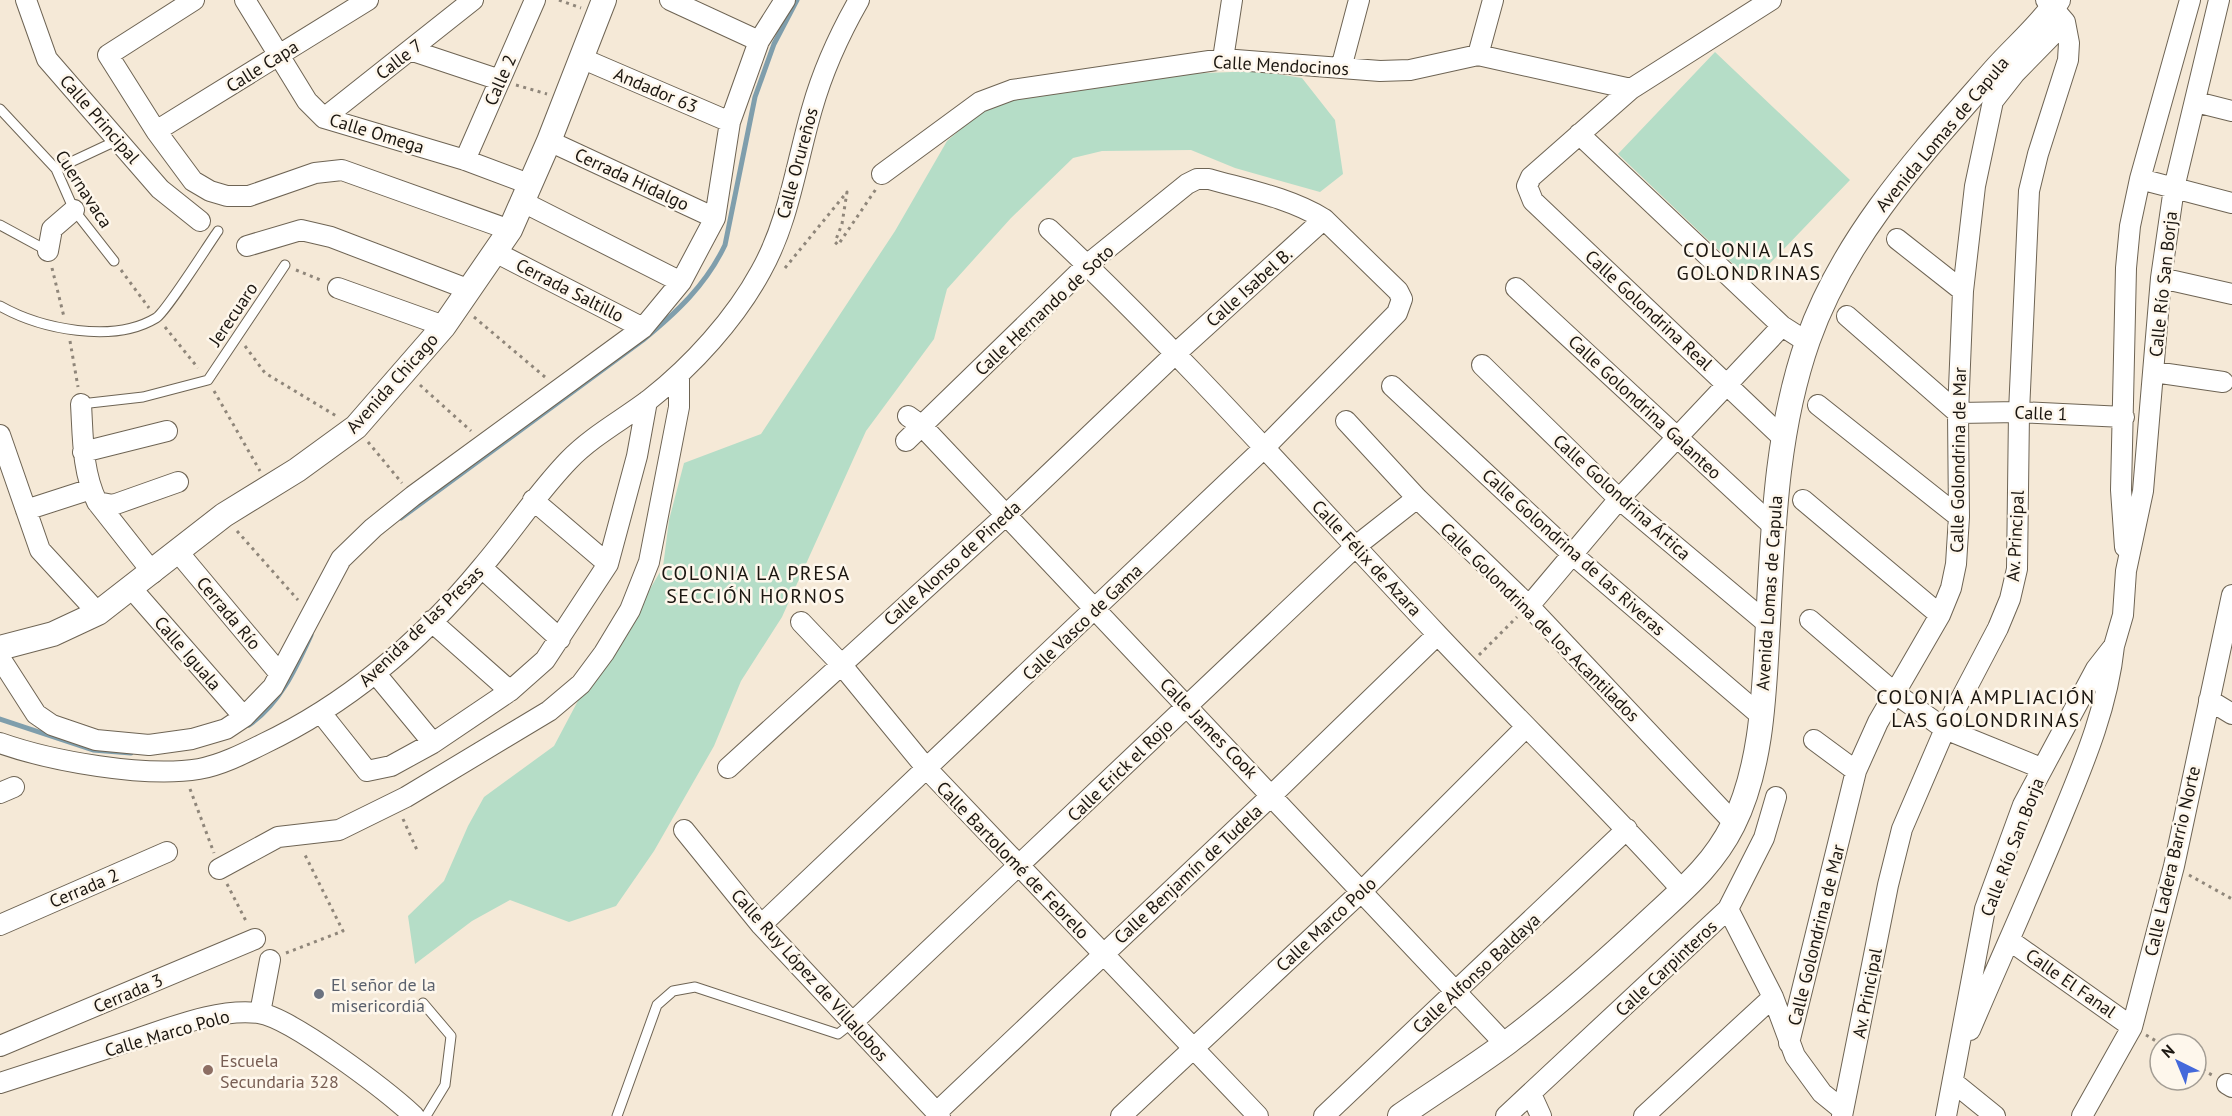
<svg xmlns="http://www.w3.org/2000/svg" width="2232" height="1116" font-family="'PT Sans',sans-serif">
	<rect width="100%" height="100%" fill="#f5e9d7"/>
	<!-- green -->
	<path fill="#b5ddc7" d="M1715,52L1850,180L1752,282L1618,154Z
		M1258,71L1302,78L1335,120L1343,174L1320,192L1235,168L1191,150L1102,151L1073,158L1011,218L947,289L934,339L866,431L782,617L741,681L714,746L654,851L616,906L569,922L510,900L472,921L415,964L408,916L444,881L468,826L484,797L554,746L581,695L622,636L663,567L669,520L684,463L761,434L895,231L947,141L991,103L1181,74Z"/>
	<g fill="none" stroke-linecap="round" stroke-linejoin="round">
		<!-- stream -->
		<path stroke="#7f9eac" stroke-width="5" d="M401,518L643,340C677,312 706,285 725,245L755,97L774,44L797,0
			M0,719L93,750L131,753
			M249,725C280,704 296,668 311,635"/>
		<defs>
			<path id="service" d="M0,109L56,169L74,210L114,261
				M56,169L118,140
				M0,225L48,251
				M0,306C41,329 113,344 156,318C166,312 208,245 218,231
				M81,404L143,397L208,380L285,265
				M423,1003L451,1036L445,1085L426,1116
				M617,1116L657,1005L673,991L695,987L838,1034L852,1023"/>
			<path id="minor" d="M26,0L47,59L160,189L200,221
				M194,0L108,55L156,131L193,181L210,191L227,196H249L315,173L342,170L510,230
				M245,0L307,101L324,118L465,160L529,184
				M670,0L759,41
				M1771,0L1631,89L1531,177L1527,186L1533,201L1783,438
				M410,50L500,80
				M1478,55L1493,0
				M581,58L730,122
				M1223,59L1232,0
				M1341,68L1359,0
				M2196,102L2232,111
				M324,118L473,0
				M156,131L368,0
				M1579,134L1782,326L1807,342
				M549,141L715,218
				M465,160L535,0
				M882,174L980,102L1012,90L1223,59L1380,71L1410,70L1478,55L1631,89
				M2140,179L2232,203
				M521,201L681,282
				M1049,229C1186,357 1309,498 1437,634C1518,720 1603,802 1682,890
				M1897,239L1963,291
				M247,246L301,230L331,237L470,290
				M48,251L52,229L74,210
				M497,253L643,328
				M2161,278L2232,294
				M338,288L444,326
				M1516,288L1773,526
				M1847,316L1958,413L2019,412L2124,417
				M1482,365L1619,499L1768,624
				M2154,372L2223,382
				M1392,386L1572,554L1760,715
				M81,404C83,437 82,471 97,502L153,573
				M1818,405L1959,517
				M908,416L922,426L1505,1044
				M1346,421L1417,498L1529,606L1734,823
				M0,435L40,550L98,613
				M83,452L167,431
				M533,500L608,564
				M1803,500L1940,615
				M97,502L113,505L178,482
				M26,510L91,489
				M2125,547L2121,490L2126,268L2130,226L2140,179L2190,0
				M178,552L280,674
				M482,568L560,639
				M132,589L244,717
				M1529,606L1619,499L1782,326
				M1810,620L1896,694L1945,729L2041,768
				M431,621L510,691
				M801,622L840,663L927,769L1258,1116
				M0,658L36,714L52,725L96,740L149,745L192,739L226,729L244,717L273,687L341,559L373,528L413,496L643,328L681,282L715,218L730,122L759,41L785,0
				M376,674L433,743
				M2209,700L2232,714
				M321,713L367,771L391,766L433,743L510,691L545,660L608,564L637,456L647,401
				M1814,740L1856,771
				M0,743C51,761 145,778 199,769C221,765 243,754 263,744C349,703 422,640 482,567C512,532 537,493 569,460C592,436 624,419 650,399C692,366 735,319 761,271C789,221 796,164 812,109C823,70 839,35 859,0
				M728,768L1006,515L1174,355L1324,219
				M0,793L14,787
				M684,830L761,925L940,1116
				M219,869L278,837L339,830L406,797L549,711L581,684L604,653L630,610L649,562L679,407V376
				M1728,909L1773,997L1795,1056L1822,1093L1843,1110
				M0,925L167,852
				M761,925L1265,447L1397,313L1402,299L1398,291L1324,219C1290,198 1248,190 1209,179H1197L1187,184L1088,264L906,441
				M2009,940L2132,1027
				M260,1013L270,960
				M852,1023L1356,546L1417,498
				M1970,1030C2001,957 2034,885 2064,811C2086,758 2108,704 2114,646
				M1789,1043L1856,771L1878,722L1940,615L1951,588L1956,564L1959,517L1958,413L1963,291L1975,186L1993,101L2015,73L2065,22
				M0,1046L255,939
				M1953,1082L1995,1116
				M0,1083C43,1069 87,1055 130,1041C171,1028 216,1008 259,1013C292,1018 387,1091 414,1116
				M2227,1084L2232,1087
				M1531,1094L1541,1116
				M937,1112L1272,795L1437,635
				M1121,1116L1362,891L1526,727
				M1324,1116L1627,829
				M1506,1116L1728,909L1764,838L1776,797
				M1644,1116L1773,997
				M1842,1116L1888,885L1902,829L1945,729L1998,628L2010,599L2017,569L2019,412L2029,191L2038,154L2068,60L2069,43L2065,22L2046,0
				M1946,1116L1985,909L2023,805L2096,669L2114,646L2123,615L2126,571L2143,491L2161,278L2174,188L2219,0
				M2082,1116L2132,1027L2174,866L2232,595"/>
			<path id="tertiary" d="M0,648L53,634L98,613L224,515L297,470L356,427L444,326L510,230L549,141L604,0
				M1400,1116C1436,1091 1473,1068 1508,1042C1557,1005 1603,964 1648,922C1681,891 1712,867 1733,825C1763,765 1764,689 1768,624C1773,529 1776,431 1808,340C1845,235 1922,153 1994,71C2014,48 2041,26 2058,0"/>
		</defs>
		<!-- service casing -->
		<use href="#service" stroke="#6e6454" stroke-width="11"/>
		<!-- minor casing -->
		<use href="#minor" stroke="#6e6454" stroke-width="22"/>
		<!-- tertiary casing -->
		<use href="#tertiary" stroke="#6e6454" stroke-width="26"/>
		<!-- path -->
		<path stroke="#8f867a" stroke-width="3" stroke-dasharray="3 4.5" stroke-linecap="butt" d="M559,0L581,8
			M516,85L547,94
			M52,268L64,317
			M785,268L847,192L842,224L835,242L838,245L876,189
			M121,270L149,308
			M296,270L323,281
			M474,317L545,377
			M165,327L198,368
			M70,341L78,387
			M245,346L265,373L338,417
			M420,385L471,431
			M214,391L260,471
			M368,442L402,483
			M237,531L298,600
			M1479,655L1517,617
			M190,789L214,853
			M403,819L417,850
			M2189,875L2232,899
			M227,884L247,923
			M286,953L343,931L304,853
			M2146,1035L2161,1044
			M2196,1066L2212,1075"/>
		<!-- service -->
		<use href="#service" stroke="#fff" stroke-width="9"/>
		<!-- minor -->
		<use href="#minor" stroke="#fff" stroke-width="20"/>
		<!-- tertiary -->
		<use href="#tertiary" stroke="#fff" stroke-width="24"/>
	</g>
	<!-- markers -->
	<circle fill="#6b7280" stroke="#fef7ec" stroke-width="2" cx="319" cy="994" r="6"/>
	<circle fill="#8d6e63" stroke="#fef7ec" stroke-width="2" cx="208" cy="1070" r="6"/>
	<g text-anchor="middle" dominant-baseline="central" stroke-width="5" stroke-linejoin="round" paint-order="stroke">
		<!-- street labels -->
		<g font-size="18" fill="#1b1610" stroke="#fef7ec">
			<text transform="translate(399 59) rotate(-38)">Calle 7</text>
			<text transform="translate(1281 65) rotate(3)">Calle Mendocinos</text>
			<text transform="translate(262 66) rotate(-32)">Calle Capa</text>
			<text transform="translate(500 80) rotate(-66)">Calle 2</text>
			<text transform="translate(656 90) rotate(23)">Andador 63</text>
			<text transform="translate(100 119) rotate(49)">Calle Principal</text>
			<text transform="translate(377 133) rotate(17)">Calle Omega</text>
			<text transform="translate(1942 134) rotate(-50)">Avenida Lomas de Capula</text>
			<text transform="translate(797 163) rotate(-75)">Calle Orureños</text>
			<text transform="translate(632 179) rotate(25)">Cerrada Hidalgo</text>
			<text transform="translate(84 189) rotate(57)">Cuernavaca</text>
			<text transform="translate(2163 284) rotate(-84)">Calle Río San Borja</text>
			<text transform="translate(1249 287) rotate(-42)">Calle Isabel B.</text>
			<text transform="translate(570 290) rotate(27)">Cerrada Saltillo</text>
			<text transform="translate(1044 310) rotate(-43)">Calle Hernando de Soto</text>
			<text transform="translate(1649 310) rotate(43)">Calle Golondrina Real</text>
			<text transform="translate(233 314) rotate(-56)">Jerecuaro</text>
			<text transform="translate(392 383) rotate(-48)">Avenida Chicago</text>
			<text transform="translate(1645 407) rotate(43)">Calle Golondrina Galanteo</text>
			<text transform="translate(2041 413) rotate(2)">Calle 1</text>
			<text transform="translate(1958 460) rotate(-89)">Calle Golondrina de Mar</text>
			<text transform="translate(1622 497) rotate(42)">Calle Golondrina Ártica</text>
			<text transform="translate(2015 536) rotate(-87)">Av. Principal</text>
			<text transform="translate(1574 552) rotate(42)">Calle Golondrina de las Riveras</text>
			<text transform="translate(1367 558) rotate(47)">Calle Félix de Azara</text>
			<text transform="translate(952 563) rotate(-42)">Calle Alonso de Pineda</text>
			<text transform="translate(1769 593) rotate(-86)">Avenida Lomas de Capula</text>
			<text transform="translate(229 613) rotate(50)">Cerrada Río</text>
			<text transform="translate(1082 622) rotate(-44)">Calle Vasco de Gama</text>
			<text transform="translate(1540 622) rotate(45)">Calle Golondrina de los Acantilados</text>
			<text transform="translate(421 626) rotate(-44)">Avenida de las Presas</text>
			<text transform="translate(188 653) rotate(49)">Calle Iguala</text>
			<text transform="translate(1209 728) rotate(46)">Calle James Cook</text>
			<text transform="translate(1120 770) rotate(-44)">Calle Erick el Rojo</text>
			<text transform="translate(2012 847) rotate(-69)">Calle Río San Borja</text>
			<text transform="translate(1013 860) rotate(46)">Calle Bartolomé de Febrelo</text>
			<text transform="translate(2172 861) rotate(-77)">Calle Ladera Barrio Norte</text>
			<text transform="translate(1188 874) rotate(-43)">Calle Benjamín de Tudela</text>
			<text transform="translate(84 888) rotate(-23)">Cerrada 2</text>
			<text transform="translate(1326 924) rotate(-43)">Calle Marco Polo</text>
			<text transform="translate(1816 935) rotate(-76)">Calle Golondrina de Mar</text>
			<text transform="translate(1666 968) rotate(-43)">Calle Carpinteros</text>
			<text transform="translate(1476 973) rotate(-43)">Calle Alfonso Baldaya</text>
			<text transform="translate(810 975) rotate(48)">Calle Ruy López de Villalobos</text>
			<text transform="translate(2071 983) rotate(35)">Calle El Fanal</text>
			<text transform="translate(128 993) rotate(-23)">Cerrada 3</text>
			<text transform="translate(1867 993) rotate(-79)">Av. Principal</text>
			<text transform="translate(167 1033) rotate(-16)">Calle Marco Polo</text>
		</g>
		<!-- worship labels -->
		<g font-size="18" fill="#5b616d" stroke="#fef7ec" text-anchor="start">
			<text x="331" y="984">El señor de la<tspan x="331" dy="21">misericordia</tspan></text>
		</g>
		<!-- education labels -->
		<g font-size="18" fill="#785e54" stroke="#fef7ec" text-anchor="start">
			<text x="220" y="1060">Escuela<tspan x="220" dy="21">Secundaria 328</tspan></text>
		</g>
		<!-- neighbourhood labels -->
		<g font-size="20" letter-spacing="1.5" fill="#1b1610" stroke="#fef7ec">
			<text x="1749" y="250">COLONIA LAS<tspan x="1749" dy="23">GOLONDRINAS</tspan></text>
			<text x="756" y="573">COLONIA LA PRESA<tspan x="756" dy="23">SECCIÓN HORNOS</tspan></text>
			<text x="1986" y="697">COLONIA AMPLIACIÓN<tspan x="1986" dy="23">LAS GOLONDRINAS</tspan></text>
		</g>
	</g>
	<!-- north arrow -->
	<g transform="translate(2178 1062) rotate(317)"><circle r="28" fill="#fef7ec" stroke="#a39d94" stroke-width="1.5"/>
	<path d="M0-4.5L10 22L0 15L-10 22Z" fill="#4469db"/>
	<text y="-9" font-size="16" font-weight="bold" text-anchor="middle" fill="#1b1610">N</text>
	</g>
</svg>
